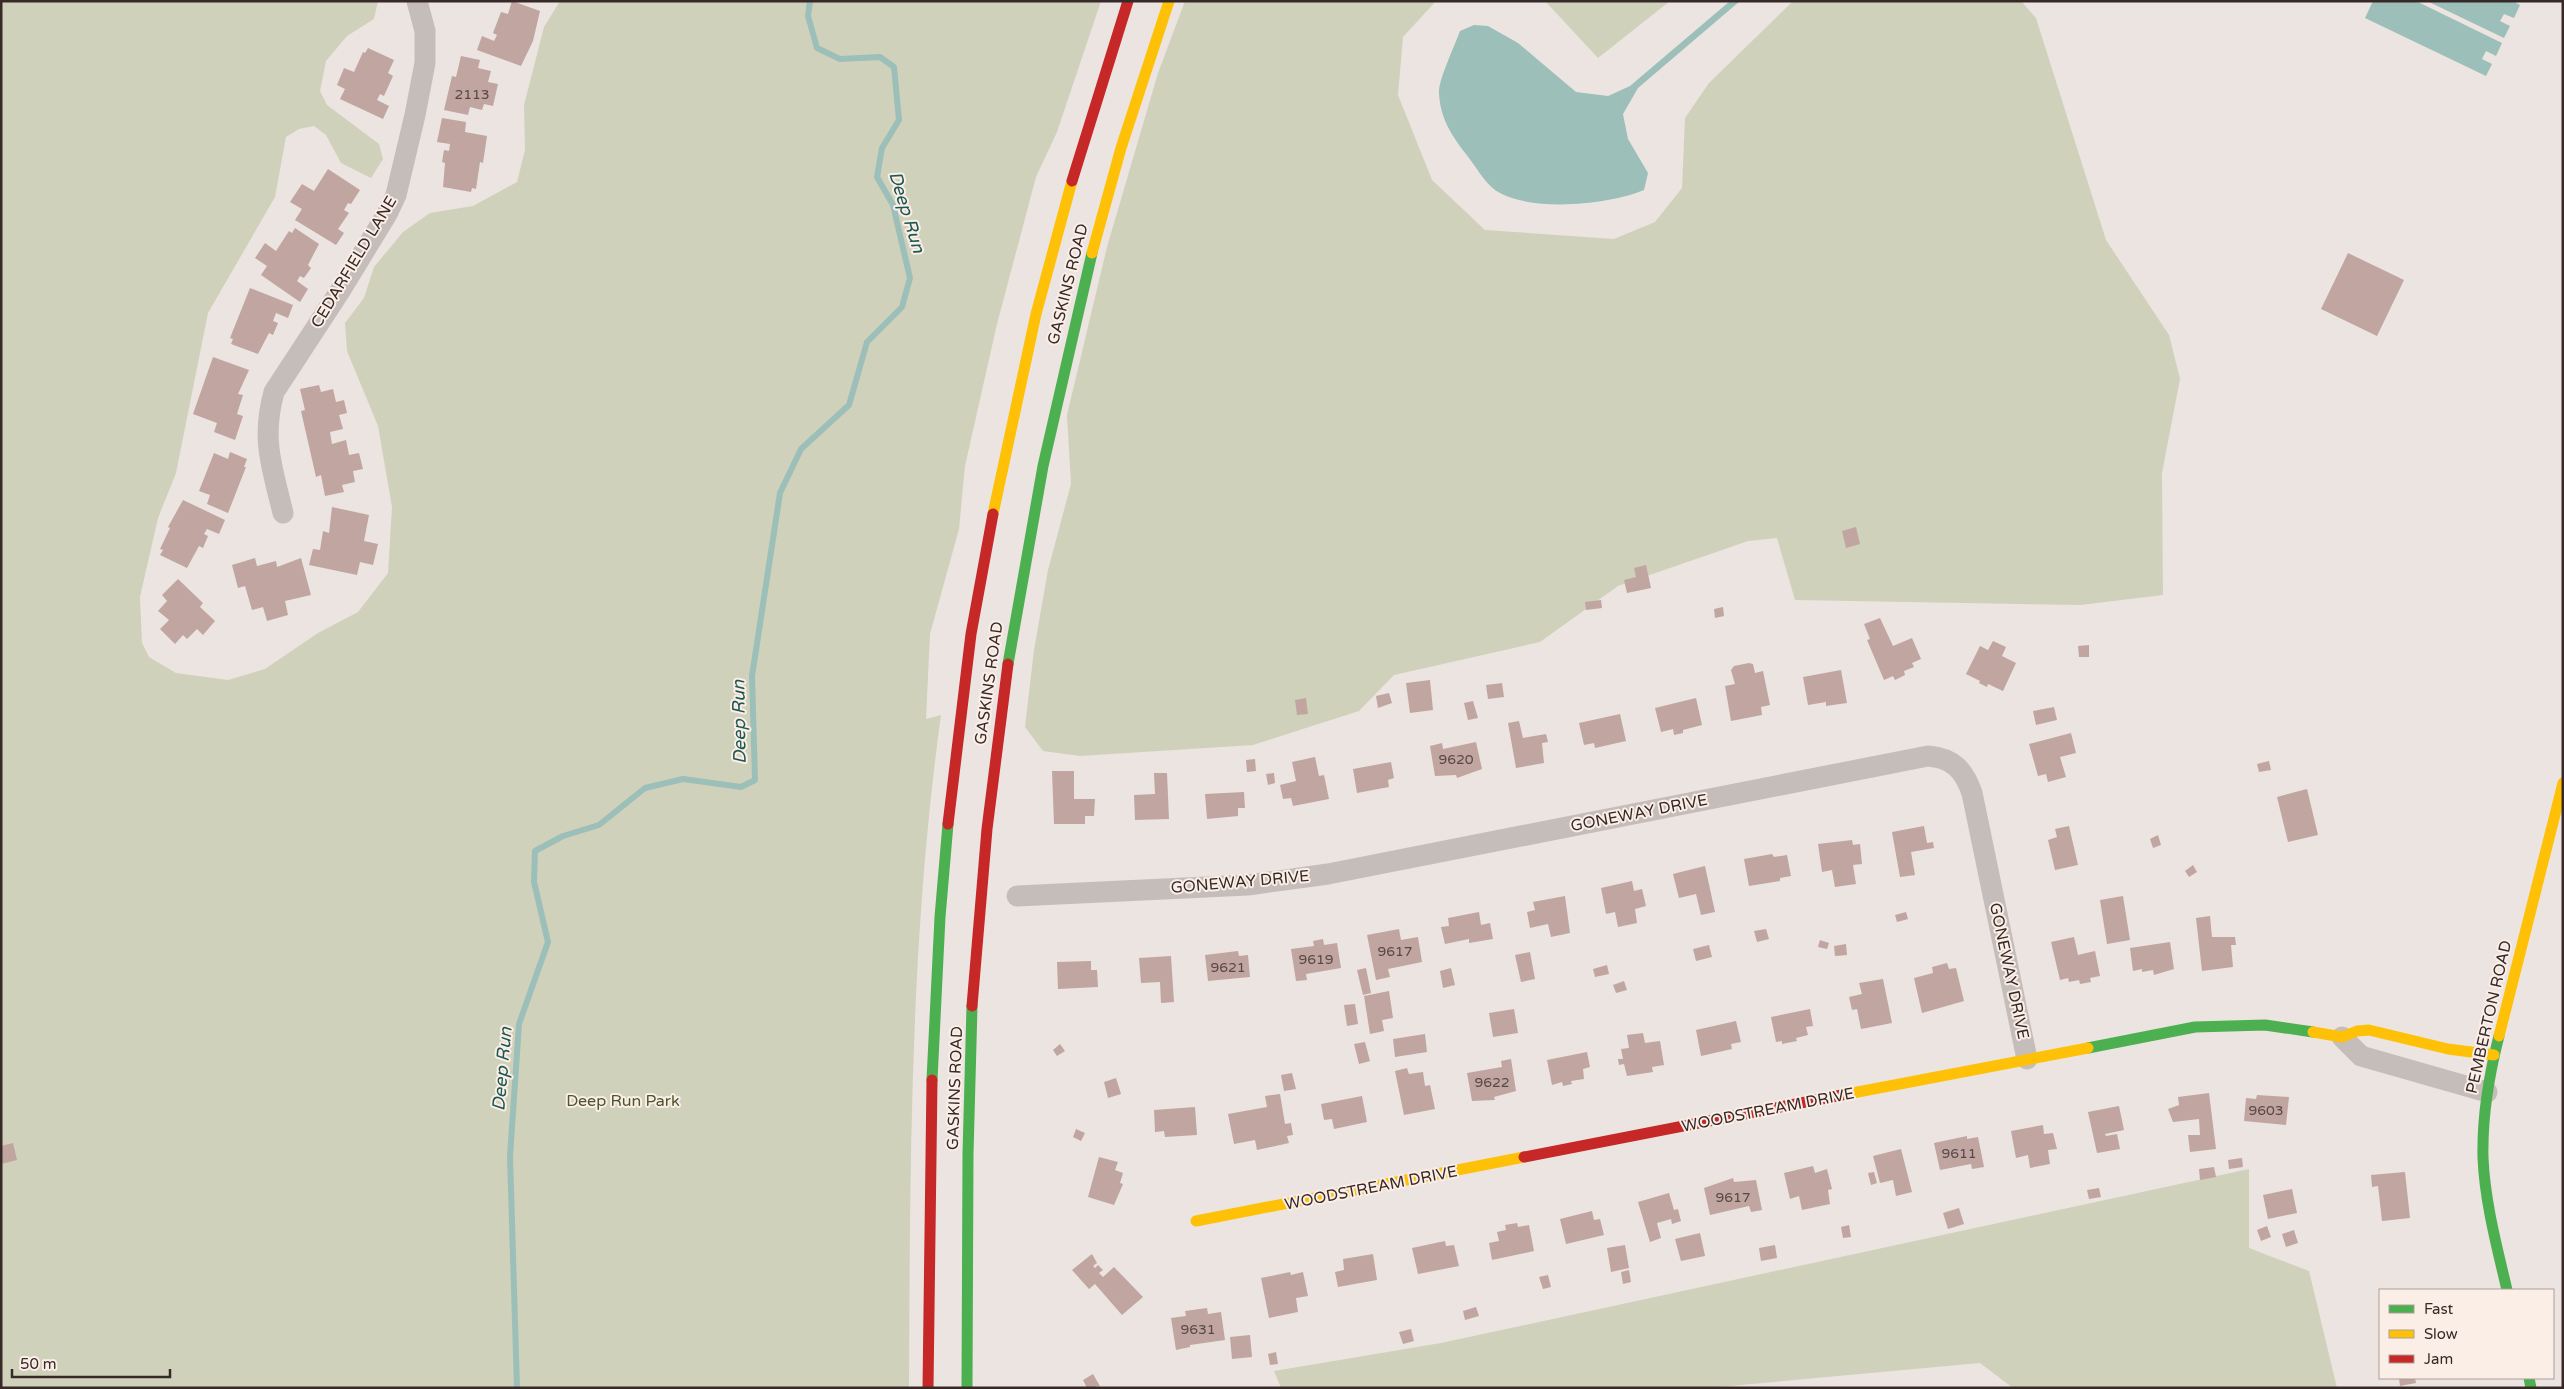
<svg xmlns="http://www.w3.org/2000/svg" width="2564" height="1389" font-family="'Varela Round',sans-serif">
	<rect width="100%" height="100%" fill="#ece4e0"/>
	<!-- green -->
	<path fill="#d0d1ba" d="M1,1H378L374,19L347,36L326,61L320,91L327,105L379,144L383,159L371,178L341,163L326,135L314,126L299,129L286,137L275,197L208,313L176,473L158,518L140,597L142,643L149,657L176,673L228,680L265,669L318,633L358,612L388,573L392,507L378,426L347,351L345,323L364,298L374,267L403,232L430,213L473,206L517,182L525,150L524,105L544,27L560,1H1101L1057,132L1036,177L997,324L965,466L959,529L930,634L926,719L941,715C910,939 910,1163 909,1388H1Z
		M1185,1H1436L1403,37L1398,95L1432,180L1485,230L1614,239L1655,222L1682,188L1685,118L1709,83L1793,1H2021L2036,18L2106,240L2169,335L2180,379L2162,473L2163,595L2080,605L1795,600L1777,538L1748,541L1618,586L1540,642L1394,675L1359,711L1253,745L1080,756L1043,751L1025,727L1034,650L1048,570L1071,484L1067,415L1107,247L1158,73Z
		M1545,1H1670L1598,58Z
		M2249,1169V1248L2309,1271L2337,1388H2013L1980,1363L1708,1388H1281L1274,1371L1441,1343Z"/>
	<!-- water -->
	<path fill="#9cbfb9" d="M1730,1H1740L1638,88L1623,114L1628,139L1648,173L1644,190C1608,205 1529,213 1495,190C1484,182 1475,165 1466,154C1451,135 1440,117 1439,93C1438,81 1455,45 1460,31L1474,25L1488,26L1518,43L1576,92L1608,96L1630,86Z
		M2373,1H2416L2502,43L2496,56L2486,51L2482,59L2492,64L2486,76L2365,18Z
		M2427,1H2513L2520,5L2514,18L2504,14L2500,21L2510,26L2504,38Z"/>
	<g fill="none" stroke-linecap="round" stroke-linejoin="round">
		<!-- stream -->
		<path stroke="#9cbfb9" stroke-width="6" d="M517,1388L510,1156L519,1024L548,942L534,882L535,851L563,836L599,825L645,788L683,779L741,787L755,780L752,676L780,493L801,449L849,405L867,342L902,307L910,278L893,205L877,177L882,148L899,120L894,67L880,57L840,59L817,48L808,16L810,1"/>
	</g>
	<!-- building -->
	<path fill="#c0a5a1" d="M512,1L540,11L533,41L521,66L477,50L482,36L494,41L497,35L493,33L501,12L508,14Z
		M368,48L394,60L388,73L393,76L384,96L380,94L377,100L389,106L383,119L340,99L345,89L337,85L344,68L354,72L363,52L365,53Z
		M461,56L480,60L478,68L491,71L488,82L498,84L493,106L484,104L482,110L470,107L468,115L444,110L452,76L456,77Z
		M442,118L466,122L465,132L487,136L483,163L480,162L476,189L472,188L471,192L443,187L445,163L442,162L444,150L449,151L450,144L437,142Z
		M328,169L360,190L351,204L348,203L344,210L349,213L338,229L344,233L336,245L295,220L302,209L290,202L302,184L314,191Z
		M295,228L319,244L308,265L311,268L304,278L300,276L297,281L308,289L300,302L261,275L267,266L255,258L265,243L276,251L289,231L292,233Z
		M2348,253L2404,280L2377,336L2321,309Z
		M250,288L293,305L288,318L276,313L273,321L278,323L273,335L269,333L258,354L231,344L233,339L230,338Z
		M213,357L249,370L238,394L243,395L237,414L243,416L235,440L214,432L217,423L193,414Z
		M319,385L321,392L333,389L336,402L344,400L347,413L339,415L343,429L330,432L332,444L346,440L349,455L359,453L363,469L353,471L355,482L342,485L344,492L325,496L321,475L316,477L301,411L305,410L300,389Z
		M230,452L247,459L244,467H246L228,513L207,504L210,495L199,491L214,453L228,459Z
		M183,500L225,520L219,534L207,529L204,534L208,536L203,548L199,546L187,568L160,555L163,550L160,549L170,528L168,527Z
		M332,507L369,515L364,541L378,544L373,565L360,562L357,575L309,565L313,549L320,550L323,531L329,533Z
		M1856,527L1860,544L1846,548L1842,531Z
		M255,558L257,566L276,561L277,567L301,558L311,595L285,601L288,615L267,621L263,607L252,610L245,586L238,588L232,565Z
		M1646,565L1651,588L1627,593L1624,580L1636,577L1634,568Z
		M178,579L203,603L200,607L215,621L203,635L197,629L187,639L183,635L175,644L160,629L169,620L158,611L167,601L162,595Z
		M1601,600L1602,608L1586,610L1585,602Z
		M1723,607L1724,616L1715,618L1714,609Z
		M1880,618L1893,646L1912,638L1921,659L1912,663L1914,667L1904,671L1905,675L1895,680L1893,676L1884,680L1867,640L1870,639L1864,624Z
		M1993,641L2006,647L2002,656L2016,663L2003,691L1988,684L1987,687L1979,683L1980,681L1966,674L1980,646L1988,650Z
		M2089,645V657H2079L2078,646Z
		M1749,663L1753,664L1755,673L1763,671L1770,705L1761,707L1762,715L1731,721L1725,686L1735,684L1731,670L1734,666Z
		M1841,670L1847,703L1826,706V702L1808,705L1803,677Z
		M1430,680L1433,710L1410,713L1406,683Z
		M1502,683L1504,697L1488,699L1486,685Z
		M1389,693L1392,703L1378,708L1376,696Z
		M1306,698L1308,714L1297,715L1295,700Z
		M1696,698L1702,725L1683,730V733L1674,735L1673,729L1661,732L1655,708Z
		M1473,701L1478,718L1468,720L1464,703Z
		M2054,707L2057,720L2036,725L2033,711Z
		M1620,714L1626,741L1595,748L1594,743L1584,745L1579,723Z
		M1519,721L1523,738L1546,734L1548,742L1542,743L1544,763L1516,768L1508,723Z
		M2071,733L2076,753L2060,757L2066,777L2048,782L2046,774L2038,776L2029,744Z
		M1476,742L1482,769L1457,778L1456,775L1435,776L1430,746L1442,743L1443,749Z
		M1315,757L1319,776L1324,775L1329,799L1293,806L1291,798L1283,799L1280,785L1296,781L1292,762Z
		M1255,759L1256,771L1247,772L1246,760Z
		M2269,761L2271,770L2259,772L2257,764Z
		M1391,762L1394,778L1388,780L1389,787L1357,793L1353,769Z
		M1052,771H1074V799H1095L1094,816H1085V824H1054Z
		M1154,773H1167L1169,819L1135,820L1134,795L1155,794Z
		M1274,773L1275,783L1268,785L1266,774Z
		M2307,789L2318,835L2288,842L2277,797Z
		M1244,792L1245,808H1238V816L1207,819L1205,794Z
		M1924,826L1927,843L1933,842L1934,848L1911,852L1915,875L1900,877L1892,832Z
		M2069,826L2078,865L2055,870L2048,840L2057,837L2055,829Z
		M2158,835L2161,845L2153,848L2150,839Z
		M1852,840L1853,845L1860,844L1862,864L1853,865L1856,884L1835,887L1832,870L1822,872L1818,844Z
		M1772,854L1774,857L1787,855L1791,876L1780,878V881L1749,886L1744,859Z
		M2193,865L2197,872L2189,877L2185,871Z
		M1705,866L1715,912L1701,915L1696,894L1679,898L1673,874Z
		M1632,881L1634,891L1642,889L1646,906L1635,909L1637,923L1618,927L1615,912L1606,914L1601,888Z
		M1565,896L1570,933L1551,937L1548,924L1530,928L1527,912L1535,910L1533,902Z
		M2123,896L2130,940L2107,944L2100,900Z
		M1479,912L1481,925L1490,923L1493,939L1469,943V939L1445,944L1441,927L1449,926L1448,918Z
		M1906,912L1908,919L1897,922L1895,915Z
		M2210,916L2212,937H2235L2236,945H2231L2233,967L2202,971L2196,918Z
		M1399,929L1401,940L1418,937L1422,962L1388,969L1390,977L1376,980L1367,935Z
		M1766,929L1769,939L1757,942L1754,931Z
		M2074,937L2078,955L2095,951L2100,976L2090,978L2091,982L2080,984L2079,980L2069,982L2068,978L2060,980L2051,942Z
		M1323,939L1324,945L1337,943L1341,968L1306,974L1307,980L1296,981L1291,949L1314,946L1313,941Z
		M1820,940L1829,943L1827,949L1818,947Z
		M2170,942L2174,969L2154,975L2153,970L2142,972V969L2133,971L2130,948Z
		M1846,944L1847,955L1835,956L1834,946Z
		M1709,945L1712,957L1696,961L1693,949Z
		M1238,951L1239,956L1248,955L1250,977L1208,981L1205,955Z
		M1530,952L1535,979L1521,982L1515,955Z
		M1171,956L1174,1002L1161,1003L1160,982L1141,983L1139,958Z
		M1091,961V970H1097L1098,987L1058,989L1057,962Z
		M1947,963L1949,969L1956,968L1964,1001L1922,1013L1914,978L1933,973L1932,967Z
		M1607,965L1609,974L1595,977L1593,969Z
		M1366,968L1371,993L1363,995L1357,970Z
		M1451,968L1455,985L1443,988L1440,971Z
		M1883,979L1892,1023L1861,1029L1857,1009L1852,1010L1849,997L1862,994L1859,983Z
		M1624,981L1627,990L1616,993L1613,985Z
		M1389,991L1393,1018L1382,1020L1384,1031L1370,1034L1364,996Z
		M1355,1004L1358,1024L1347,1026L1344,1005Z
		M1514,1009L1518,1033L1493,1037L1489,1013Z
		M1810,1009L1813,1026L1806,1027L1808,1035L1796,1038L1797,1041L1782,1044V1041L1776,1042L1771,1017Z
		M1736,1021L1741,1042L1731,1044L1732,1049L1701,1056L1696,1030Z
		M1643,1033L1645,1043L1660,1041L1664,1065L1652,1067L1653,1072L1627,1076L1624,1064L1619,1065L1618,1059H1623L1621,1049L1629,1048L1627,1035Z
		M1425,1034L1427,1052L1395,1057L1393,1039Z
		M1365,1042L1370,1061L1359,1064L1354,1044Z
		M1060,1044L1065,1051L1057,1056L1053,1050Z
		M1587,1052L1590,1067L1583,1069L1584,1079L1571,1081L1572,1084L1563,1086L1562,1082L1552,1085L1547,1060Z
		M1511,1059L1516,1091L1494,1097L1495,1100L1472,1101L1467,1073L1502,1067L1501,1061Z
		M1407,1068L1409,1074L1423,1072L1425,1086L1430,1085L1435,1109L1404,1115L1395,1071Z
		M1292,1073L1296,1089L1284,1091L1281,1075Z
		M1116,1078L1121,1094L1108,1098L1104,1082Z
		M2209,1093L2216,1149L2190,1152L2188,1135H2200L2199,1119L2173,1122L2168,1109L2179,1105L2178,1097Z
		M1280,1094L1285,1124L1291,1123L1293,1135L1287,1136L1289,1143L1257,1150L1255,1140L1234,1144L1228,1114L1267,1107L1265,1096Z
		M2257,1095L2289,1097L2286,1125L2244,1121L2246,1098L2256,1099Z
		M1362,1096L1367,1122L1334,1129L1332,1119L1324,1120L1321,1104Z
		M2119,1106L2124,1130L2105,1134L2106,1136L2117,1134L2120,1149L2097,1153L2088,1112Z
		M1195,1107L1197,1135L1165,1137L1164,1131L1155,1132L1154,1110Z
		M2043,1125L2044,1134L2053,1133L2057,1149L2048,1150L2050,1164L2030,1168L2028,1155L2016,1158L2011,1131Z
		M1076,1129L1085,1133L1081,1141L1073,1137Z
		M1967,1136V1139L1978,1137L1984,1167L1972,1169L1971,1164L1940,1170L1934,1143Z
		M13,1143L17,1160L1,1164V1146Z
		M1901,1149L1912,1192L1896,1196L1893,1180L1880,1183L1873,1156Z
		M1099,1157L1118,1162L1115,1170L1123,1173L1120,1183L1123,1184L1114,1205L1088,1197Z
		M2242,1158L2243,1167L2229,1169L2228,1160Z
		M1813,1166L1815,1173L1827,1169L1832,1189L1828,1190L1830,1204L1802,1210L1799,1196L1790,1199L1784,1173Z
		M2214,1167L2216,1177L2200,1180L2199,1169Z
		M1874,1172L1877,1183L1871,1185L1868,1173Z
		M2405,1172L2410,1218L2382,1221L2378,1186L2372,1187L2371,1175Z
		M1733,1178L1734,1182L1756,1180L1762,1210L1751,1212L1749,1206L1710,1215L1704,1188Z
		M2099,1188L2101,1197L2089,1199L2087,1190Z
		M2292,1189L2297,1213L2268,1219L2263,1195Z
		M1669,1193L1674,1210L1678,1209L1681,1221L1672,1224L1671,1219L1657,1223L1661,1238L1650,1242L1638,1202Z
		M1959,1208L1964,1224L1948,1229L1943,1213Z
		M1592,1211L1594,1220L1600,1219L1604,1235L1566,1244L1560,1219Z
		M1517,1223L1518,1227L1529,1225L1534,1251L1492,1260L1489,1243L1499,1241L1497,1232L1506,1230L1505,1225Z
		M1849,1225L1851,1237L1843,1238L1841,1227Z
		M2267,1226L2271,1237L2261,1241L2257,1230Z
		M2294,1230L2298,1243L2286,1247L2282,1234Z
		M1700,1233L1705,1256L1681,1261L1675,1239Z
		M1445,1241L1446,1246L1454,1245L1459,1266L1418,1274L1412,1248Z
		M1625,1245L1629,1268L1611,1272L1607,1248Z
		M1775,1245L1777,1258L1761,1261L1759,1248Z
		M1092,1254L1097,1263L1093,1266L1095,1268L1098,1265L1103,1270L1099,1273L1103,1277L1114,1267L1143,1297L1122,1315L1095,1284L1089,1289L1072,1270Z
		M1373,1254L1377,1280L1338,1287L1335,1272L1344,1270L1343,1259Z
		M1629,1270L1631,1282L1623,1284L1621,1272Z
		M1290,1272L1291,1275L1303,1272L1308,1296L1296,1298L1298,1312L1269,1318L1261,1278Z
		M1548,1275L1551,1287L1543,1289L1539,1277Z
		M1476,1307L1479,1316L1465,1320L1463,1311Z
		M1207,1308L1208,1314L1221,1312L1225,1340L1190,1345V1347L1176,1350L1171,1318L1186,1316L1185,1311Z
		M1411,1329L1414,1341L1403,1344L1399,1332Z
		M1250,1335L1252,1357L1232,1359L1230,1337Z
		M1276,1352L1278,1364L1270,1365L1268,1354Z
		M1093,1374L1100,1386L1087,1388L1083,1380Z
		M2399,1378H2415L2416,1383L2400,1386Z"/>
	<g fill="none" stroke-linecap="round" stroke-linejoin="round">
		<!-- street -->
		<path stroke="#c5bdb9" stroke-width="21" d="M283,513C272,467 261,439 274,392L340,291L387,214L396,195L415,115L425,63V31L417,1
			M1017,896L1248,885L1328,874L1928,756C1953,758 1964,770 1972,793L2027,1059
			M2342,1037L2361,1056L2487,1092"/>
		<!-- fast -->
		<path stroke="#4caf50" stroke-width="11" d="M1008,664L1043,466L1092,253
			M2499,1036C2489,1075 2482,1117 2483,1158C2485,1203 2497,1247 2507,1290
			M2088,1048L2195,1027L2265,1025L2313,1032
			M932,1080L940,917L948,824
			M2529,1378L2531,1388
			M967,1388L968,1154L972,1006"/>
		<!-- slow -->
		<path stroke="#ffc107" stroke-width="11" d="M1092,253L1121,148L1169,1
			M993,514L1036,314L1072,181
			M2313,1032L2342,1037L2357,1031L2369,1030L2448,1049L2494,1055
			M2499,1036L2563,783
			M1842,1095L2088,1048
			M1196,1221L1524,1157"/>
		<!-- jam -->
		<path stroke="#c62828" stroke-width="11" d="M1072,181L1128,1
			M948,824L971,634L993,514
			M972,1006L987,829L1008,664
			M1524,1157L1842,1095
			M928,1388L932,1080"/>
	</g>
	<g text-anchor="middle" dominant-baseline="central" stroke-width="4" stroke-linejoin="round" paint-order="stroke">
		<!-- number labels -->
		<g font-size="14" fill="#584846">
			<text x="472" y="94">2113</text>
			<text x="1456" y="759">9620</text>
			<text x="1395" y="951">9617</text>
			<text x="1316" y="959">9619</text>
			<text x="1228" y="967">9621</text>
			<text x="1492" y="1082">9622</text>
			<text x="2266" y="1110">9603</text>
			<text x="1959" y="1153">9611</text>
			<text x="1733" y="1197">9617</text>
			<text x="1198" y="1329">9631</text>
		</g>
		<!-- street labels -->
		<g font-size="16" fill="#362927" stroke="#faeee7">
			<text transform="translate(354 262) rotate(-59)">CEDARFIELD LANE</text>
			<text transform="translate(1068 284) rotate(-76)">GASKINS ROAD</text>
			<text transform="translate(989 683) rotate(-82)">GASKINS ROAD</text>
			<text transform="translate(1639 813) rotate(-11)">GONEWAY DRIVE</text>
			<text transform="translate(1240 882) rotate(-5)">GONEWAY DRIVE</text>
			<text transform="translate(2009 971) rotate(78)">GONEWAY DRIVE</text>
			<text transform="translate(2489 1017) rotate(-77)">PEMBERTON ROAD</text>
			<text transform="translate(955 1088) rotate(-88)">GASKINS ROAD</text>
			<text transform="translate(1768 1110) rotate(-11)">WOODSTREAM DRIVE</text>
			<text transform="translate(1371 1188) rotate(-11)">WOODSTREAM DRIVE</text>
		</g>
		<!-- park labels -->
		<g font-size="16" fill="#4c552b" stroke="#faeee7">
			<text x="623" y="1101">Deep Run Park</text>
		</g>
		<!-- water labels -->
		<g font-size="18" font-style="italic" fill="#1c5852" stroke="#faeee7">
			<text transform="translate(907 212) rotate(73)">Deep Run</text>
			<text transform="translate(739 722) rotate(-91)">Deep Run</text>
			<text transform="translate(502 1069) rotate(-85)">Deep Run</text>
		</g>
	</g>
	<!-- border -->
	<rect width="2564" height="1389" fill="none" stroke="#362927" stroke-width="5"/>
	<!-- legend -->
	<rect x="2379" y="1289" width="175" height="90" fill="#faeee7" stroke="#ac9f9a"/>
	<rect x="2389" y="1305" width="25" height="8" fill="#4caf50" stroke="#ac9f9a"/>
	<text x="2424" y="1314" font-size="15" fill="#362927">Fast</text>
	<rect x="2389" y="1330" width="25" height="8" fill="#ffc107" stroke="#ac9f9a"/>
	<text x="2424" y="1339" font-size="15" fill="#362927">Slow</text>
	<rect x="2389" y="1355" width="25" height="8" fill="#c62828" stroke="#ac9f9a"/>
	<text x="2424" y="1364" font-size="15" fill="#362927">Jam</text>
	<!-- scale -->
	<path d="M12 1369v8h158v-8" fill="none" stroke="#362927" stroke-width="2.5"/>
	<text x="20" y="1369" font-size="15" fill="#362927" stroke="#faeee7" stroke-width="4" paint-order="stroke">50 m</text>
</svg>
